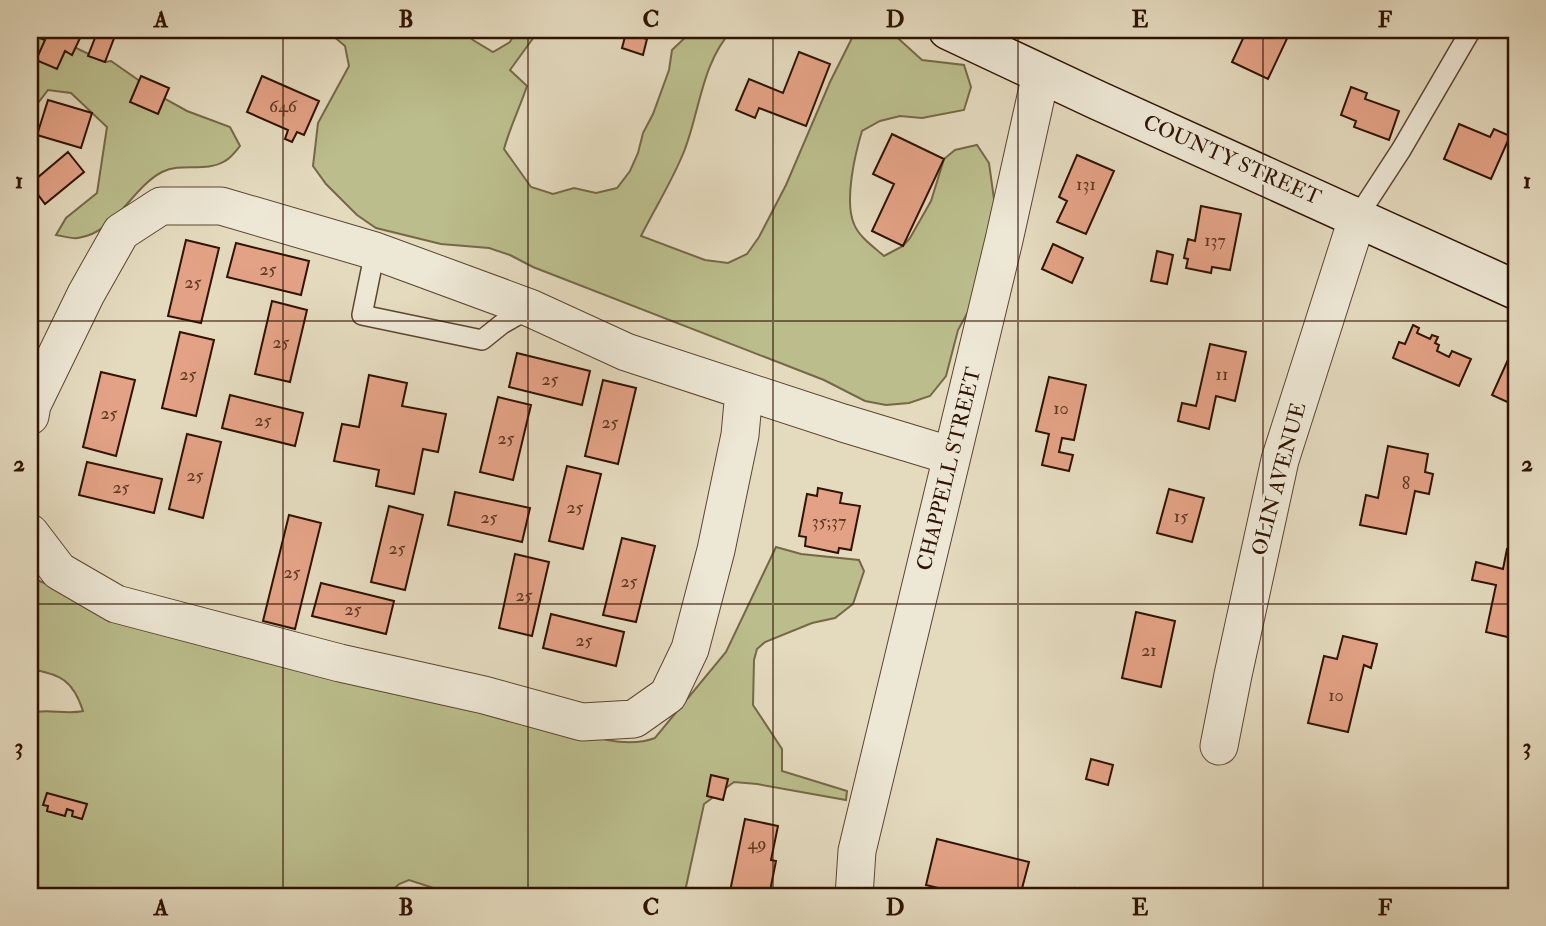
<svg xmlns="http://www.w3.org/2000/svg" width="1546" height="926" font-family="'IM FELL Double Pica',serif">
	<rect width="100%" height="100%" fill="#e4dabe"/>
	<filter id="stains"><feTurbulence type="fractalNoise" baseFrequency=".00286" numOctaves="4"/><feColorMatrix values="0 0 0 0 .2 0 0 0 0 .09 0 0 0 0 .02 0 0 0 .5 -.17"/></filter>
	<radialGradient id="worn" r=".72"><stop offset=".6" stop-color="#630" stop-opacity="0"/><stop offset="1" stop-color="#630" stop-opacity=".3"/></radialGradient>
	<!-- green -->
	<path fill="#bbbd8c" stroke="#766846" stroke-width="2" d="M326,30H461L473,40L493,52L510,42L516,30H539L510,70L527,86C520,107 510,127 504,149L531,187L553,194L574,188L596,193L617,188L630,171L638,153L643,133L653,114L669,70L672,50L693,30H732C702,63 700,109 685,149C673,180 656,206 641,236L705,260L728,263L747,254L759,237L786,185L830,82L856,30H889L922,60L964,65L971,87L964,110L922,118L900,116L880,121L862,131C855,154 844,201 854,224C859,237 874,247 884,256L903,246L910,238L931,201L944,159L955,150L977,145L989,163L995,206L981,288L958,330L946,376L930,396L909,403L886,405L865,401L824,380L533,267L510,255L489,248L441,244L376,228L357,215L326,184L313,166L318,123L349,66L345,46Z
		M30,34L45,40L70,45L105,62L111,61L167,100L187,111L230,127L240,146C236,151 231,158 225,161C205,173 182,162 162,172C130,189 117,232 78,238C71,239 63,236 56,235L66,218L97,193L107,127L71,93L48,90L35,107L30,129Z
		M776,547L801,554L859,560L864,571L853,604L835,618L812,623L765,642L757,649L754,660L753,705L782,749V771L847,791L846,800L757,784L734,782L704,804L684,896H458L409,880L399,884L386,896H30V713C47,708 66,715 83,711C73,680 60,674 30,669V569L37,580L58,589L607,740C623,743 639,744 655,738L726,652Z"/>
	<!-- building -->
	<path fill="#e3a285" stroke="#301300" stroke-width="2" d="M30,30H74L73,33L81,36L72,55L65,51L57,69L36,60L45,40L30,34Z
		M98,30L116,33L105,62L88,56Z
		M1247,30H1291L1268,79L1232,62Z
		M626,33L647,39L643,55L622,48Z
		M799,52L830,64L806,126L759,108L755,118L736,110L749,79L783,93Z
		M141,76L169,88L158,114L130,102Z
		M262,76L319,101L304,135L297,132L292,142L285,139L288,130L247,112Z
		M1351,87L1367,93L1365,99L1399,111L1389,140L1354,127L1356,121L1341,115Z
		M48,100L92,113L81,148L37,135Z
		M1459,124L1490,137L1494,129L1510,136L1491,179L1444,159Z
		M892,134L944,159L903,246L872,231L894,184L873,174Z
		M68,152L84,172L45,204L30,184Z
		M1077,155L1114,171L1086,234L1057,222L1067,201L1059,197Z
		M1201,206L1241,214L1230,270L1212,267L1211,273L1186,268L1188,259L1184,258L1188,239L1195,241Z
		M186,240L219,248L201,323L168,316Z
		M236,243L309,261L301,295L227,277Z
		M1053,244L1083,258L1072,283L1042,269Z
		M1157,251L1173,255L1167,284L1151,281Z
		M272,301L307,310L290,382L255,374Z
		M1413,325L1419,328L1417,333L1430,339L1432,335L1438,337L1435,343L1439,345L1437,351L1449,357L1452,351L1471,359L1459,386L1393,358L1399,342L1405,344Z
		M180,332L214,340L196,416L162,408Z
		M1210,344L1246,352L1235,401L1216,396L1209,429L1178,421L1182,403L1196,406Z
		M517,353L590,371L582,405L509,387Z
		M1511,353L1516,355V406L1492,395Z
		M101,372L135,380L116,456L83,447Z
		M369,375L407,383L402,406L446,414L438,452L423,449L414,494L376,486L379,470L334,461L342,424L359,427Z
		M1049,377L1086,385L1074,440L1062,438L1059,452L1073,455L1069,471L1042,465L1049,434L1036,431Z
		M603,380L636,388L618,464L585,456Z
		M230,395L303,413L295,446L222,428Z
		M498,397L531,405L513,480L480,472Z
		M187,434L221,442L203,518L169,509Z
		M1388,446L1428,454L1425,472L1433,474L1429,494L1415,491L1406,534L1360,525L1366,495L1378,498Z
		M87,462L162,479L154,513L79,495Z
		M567,466L601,474L583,549L549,541Z
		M818,488L842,493L840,503L860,506L851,550L839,548L838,553L805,546L806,537L799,536L807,494L817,496Z
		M1169,489L1204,498L1192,542L1157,533Z
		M455,492L530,508L522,542L448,525Z
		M389,506L423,515L405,590L371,582Z
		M289,515L321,523L295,629L263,621Z
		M622,538L655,546L636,622L603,615Z
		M1507,549L1516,551V639L1486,632L1496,585L1472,580L1476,562L1503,569Z
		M515,554L549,562L532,636L499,628Z
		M321,583L394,601L386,634L312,616Z
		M30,608L38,611L31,636H30Z
		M1136,612L1175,621L1161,687L1122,678Z
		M551,614L624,632L616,666L543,648Z
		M1343,636L1377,644L1371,668L1364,665L1348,732L1308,723L1324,656L1337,659Z
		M1091,759L1113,765L1108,785L1086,779Z
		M711,775L728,779L723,800L707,796Z
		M47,793L87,804L82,819L72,816L73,811L67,809L65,816L47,811L48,806L43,805Z
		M745,819L778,826L771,860L776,861L769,896H729Z
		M937,839L1029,862L1020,896H970L926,885Z
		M1075,888L1116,896H1073Z"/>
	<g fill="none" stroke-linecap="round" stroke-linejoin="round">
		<defs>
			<path id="lane" d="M1358,216L1401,150L1471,30
				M375,251L362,315L482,340L502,324L530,308"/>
			<path id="street" d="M30,416L32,405L86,294L121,232L161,206H221L375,251L530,308L626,352L843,423L952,456
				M30,533L59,571L116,604L340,663L484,695L582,722L634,719L668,695L690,649L716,550L740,435L744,391
				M1219,746L1233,675L1280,460L1358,216
				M854,896L857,851L1004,240L1041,74"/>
			<path id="secondary" d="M948,30L1097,100L1516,290"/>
		</defs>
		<!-- lane casing -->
		<use href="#lane" stroke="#5d4530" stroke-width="22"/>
		<!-- street casing -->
		<use href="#street" stroke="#5d4530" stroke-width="39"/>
		<!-- secondary casing -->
		<use href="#secondary" stroke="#301300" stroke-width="41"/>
		<!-- lane -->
		<use href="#lane" stroke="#ede7d5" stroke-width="19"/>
		<!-- street -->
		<use href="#street" stroke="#ede7d5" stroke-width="37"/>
		<!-- secondary -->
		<use href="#secondary" stroke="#ede7d5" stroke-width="38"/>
	</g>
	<!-- grid -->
	<path fill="none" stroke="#301300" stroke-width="2" stroke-opacity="0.55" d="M283,30V896M528,30V896M773,30V896M1018,30V896M1263,30V896M30,321H1516M30,604H1516"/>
	<g text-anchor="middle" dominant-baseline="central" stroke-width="6" stroke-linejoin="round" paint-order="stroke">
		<!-- number labels -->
		<g font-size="18" fill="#5d3721">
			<text x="283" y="106">646</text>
			<text x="1086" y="184">131</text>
			<text x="1215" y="240">137</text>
			<text x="268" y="269">25</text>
			<text x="193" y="282">25</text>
			<text x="281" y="342">25</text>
			<text x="188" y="374">25</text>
			<text x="1222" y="374">11</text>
			<text x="550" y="379">25</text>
			<text x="1061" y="408">10</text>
			<text x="109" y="413">25</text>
			<text x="263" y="420">25</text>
			<text x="610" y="422">25</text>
			<text x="506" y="438">25</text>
			<text x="195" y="475">25</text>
			<text x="1406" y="483">8</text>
			<text x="121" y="487">25</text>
			<text x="575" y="507">25</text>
			<text x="1181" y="516">15</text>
			<text x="489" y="517">25</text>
			<text x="829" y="521">35;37</text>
			<text x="397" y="548">25</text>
			<text x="292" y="572">25</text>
			<text x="629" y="581">25</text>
			<text x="524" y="595">25</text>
			<text x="353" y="609">25</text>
			<text x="584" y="640">25</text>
			<text x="1149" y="650">21</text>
			<text x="1336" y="695">10</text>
			<text x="757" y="843">49</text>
		</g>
		<!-- street labels -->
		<g font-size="21" fill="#301300" stroke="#ede7d5">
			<text transform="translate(1232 160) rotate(24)">COUNTY STREET</text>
			<text transform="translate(949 469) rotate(-76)">CHAPPELL STREET</text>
			<text transform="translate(1279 479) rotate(-75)">OLIN AVENUE</text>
		</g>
	</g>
	<!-- margin -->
	<rect width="1546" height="926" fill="none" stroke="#e4dabe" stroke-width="77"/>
	<rect x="38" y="38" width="1470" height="850" fill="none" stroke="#301300" stroke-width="2.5"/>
	<g font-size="23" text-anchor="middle" font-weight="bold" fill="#301300">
		<text x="161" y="27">A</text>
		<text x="406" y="27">B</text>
		<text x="651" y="27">C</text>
		<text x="895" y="27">D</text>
		<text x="1140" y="27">E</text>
		<text x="1385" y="27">F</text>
		<text x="19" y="188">1</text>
		<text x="1527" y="188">1</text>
		<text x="19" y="471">2</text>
		<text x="1527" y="471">2</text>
		<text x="19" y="754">3</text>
		<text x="1527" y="754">3</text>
		<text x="161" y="915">A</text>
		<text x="406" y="915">B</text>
		<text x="651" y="915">C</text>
		<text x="895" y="915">D</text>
		<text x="1140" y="915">E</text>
		<text x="1385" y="915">F</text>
	</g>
	<rect width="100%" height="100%" filter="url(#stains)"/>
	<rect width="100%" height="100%" fill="url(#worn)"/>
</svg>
